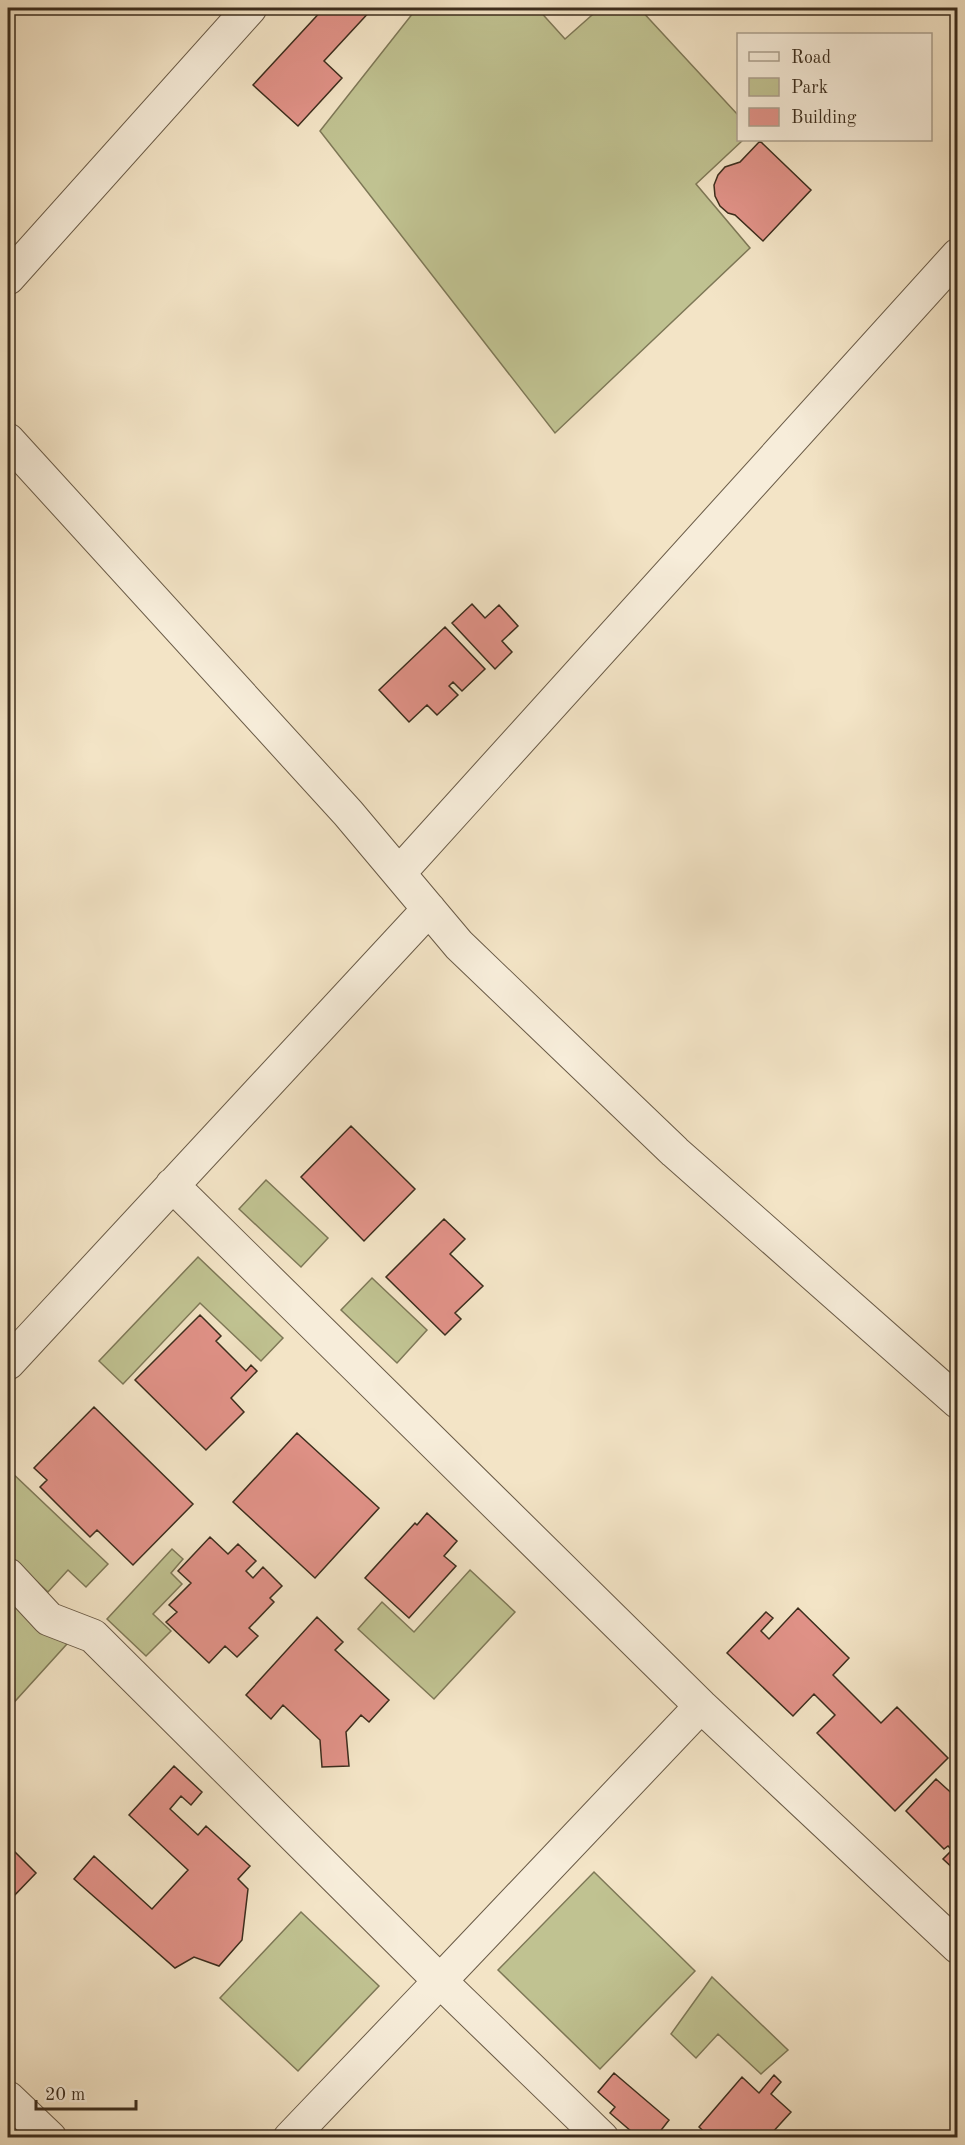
<svg xmlns="http://www.w3.org/2000/svg" width="965" height="2145" font-family="'Old Standard TT',serif">
	<rect width="100%" height="100%" fill="#f3e4c6"/>
	<filter id="stains"><feTurbulence type="fractalNoise" baseFrequency=".00333" numOctaves="4"/><feColorMatrix values="0 0 0 0 .2 0 0 0 0 .09 0 0 0 0 .02 0 0 0 .5 -.17"/></filter>
	<radialGradient id="worn" r=".72"><stop offset=".6" stop-color="#630" stop-opacity="0"/><stop offset="1" stop-color="#630" stop-opacity=".3"/></radialGradient>
	<!-- green -->
	<path fill="#c0c291" stroke="#7e7857" stroke-width="1.5" d="M417,8H537L565,39L600,8H639L738,115V140H743L696,184L750,248L555,433L320,131Z
		M266,1180L328,1238L301,1267L239,1209Z
		M198,1257L283,1338L261,1361L200,1303L123,1384L99,1361Z
		M372,1278L427,1330L397,1363L341,1310Z
		M8,1469L108,1564L86,1587L68,1570L48,1592L8,1554Z
		M172,1549L183,1559L171,1573L182,1584L153,1614L171,1631L146,1656L107,1619Z
		M470,1570L515,1612L434,1699L358,1629L382,1602L414,1632Z
		M8,1571L76,1634L8,1709Z
		M594,1872L695,1971L600,2069L498,1970Z
		M301,1912L379,1986L298,2071L220,1998Z
		M712,1977L788,2050L761,2074L718,2034L696,2058L671,2034Z"/>
	<!-- building -->
	<path fill="#e19288" stroke="#3c2d1d" stroke-width="1.5" d="M324,8H373L324,61L342,78L298,126L253,85Z
		M760,141L811,190L763,241L735,215L728,213L720,206L715,196L714,185L718,175L725,167L740,162Z
		M472,604L485,618L499,605L518,626L502,641L512,652L495,669L452,623Z
		M445,627L485,669L462,691L453,682L449,686L458,695L437,715L427,705L409,722L379,690Z
		M351,1126L415,1189L364,1241L301,1177Z
		M444,1219L465,1239L450,1254L483,1286L455,1313L461,1319L445,1335L386,1277Z
		M200,1315L221,1336L216,1341L246,1371L251,1365L257,1371L231,1398L244,1412L206,1450L135,1380Z
		M94,1407L193,1504L133,1565L97,1530L90,1537L40,1487L47,1480L34,1468Z
		M297,1433L379,1508L315,1578L233,1502Z
		M427,1513L457,1541L444,1556L456,1566L409,1618L365,1578L415,1523L417,1525Z
		M210,1537L228,1554L238,1544L256,1561L246,1571L253,1578L263,1567L282,1586L270,1598L274,1602L249,1628L258,1636L237,1657L225,1646L209,1663L166,1622L177,1612L169,1605L191,1583L178,1571Z
		M798,1608L849,1658L833,1675L881,1723L897,1707L948,1758L895,1811L817,1733L835,1715L814,1694L793,1716L727,1653L766,1612L773,1618L761,1631L769,1639Z
		M317,1617L343,1642L335,1650L389,1700L369,1722L361,1715L346,1732L349,1766L322,1767L320,1740L283,1705L271,1719L246,1695Z
		M174,1766L202,1792L191,1805L181,1796L170,1809L198,1835L206,1826L250,1866L238,1879L248,1889L242,1940L219,1966L194,1957L175,1968L74,1879L94,1856L152,1909L188,1870L129,1815Z
		M936,1779L958,1799V1873L943,1859L952,1850L948,1846L944,1849L906,1811Z
		M8,1845L36,1873L10,1900L8,1897Z
		M614,2073L669,2120L655,2138H639L610,2113L615,2107L598,2092Z
		M774,2075L781,2082L771,2094L791,2112L771,2134L775,2138H711L699,2127L742,2077L759,2093Z"/>
	<g fill="none" stroke-linecap="round" stroke-linejoin="round">
		<defs>
			<path id="minor" d="M8,278L250,8
				M8,440L348,813L459,945L675,1152L958,1402
				M399,873L958,255
				M172,1185L701,1706L958,1947
				M8,1363L429,909
				M8,1575L49,1619L93,1636L440,1981L701,1706
				M8,2098L50,2138
				M290,2138L440,1981L602,2138"/>
		</defs>
		<!-- minor casing -->
		<use href="#minor" stroke="#6a5b47" stroke-width="35"/>
		<!-- minor -->
		<use href="#minor" stroke="#f7edda" stroke-width="33"/>
	</g>
	<!-- margin -->
	<rect width="965" height="2145" fill="none" stroke="#f3e4c6" stroke-width="30"/>
	<rect x="9" y="9" width="947" height="2127" fill="none" stroke="#3c2d1d" stroke-width="3"/>
	<rect x="15" y="15" width="935" height="2115" fill="none" stroke="#3c2d1d" stroke-width="1.5"/>
	<!-- legend -->
	<rect x="737" y="33" width="195" height="108" fill="#f7edda" stroke="#aca08e" stroke-width="1.5"/>
	<rect x="749" y="52" width="30" height="9" fill="#f7edda" stroke="#aca08e" stroke-width="1.5"/>
	<text x="791" y="63" font-size="18" fill="#3c2d1d">Road</text>
	<rect x="749" y="78" width="30" height="18" fill="#c0c291" stroke="#aca08e" stroke-width="1.5"/>
	<text x="791" y="93" font-size="18" fill="#3c2d1d">Park</text>
	<rect x="749" y="108" width="30" height="18" fill="#e19288" stroke="#aca08e" stroke-width="1.5"/>
	<text x="791" y="123" font-size="18" fill="#3c2d1d">Building</text>
	<!-- scale -->
	<path d="M36 2100v9h100v-9" fill="none" stroke="#3c2d1d" stroke-width="3"/>
	<text x="45" y="2100" font-size="18" fill="#3c2d1d" stroke="#f7edda" stroke-width="4.5" paint-order="stroke">20 m</text>
	<rect width="100%" height="100%" filter="url(#stains)"/>
	<rect width="100%" height="100%" fill="url(#worn)"/>
</svg>
